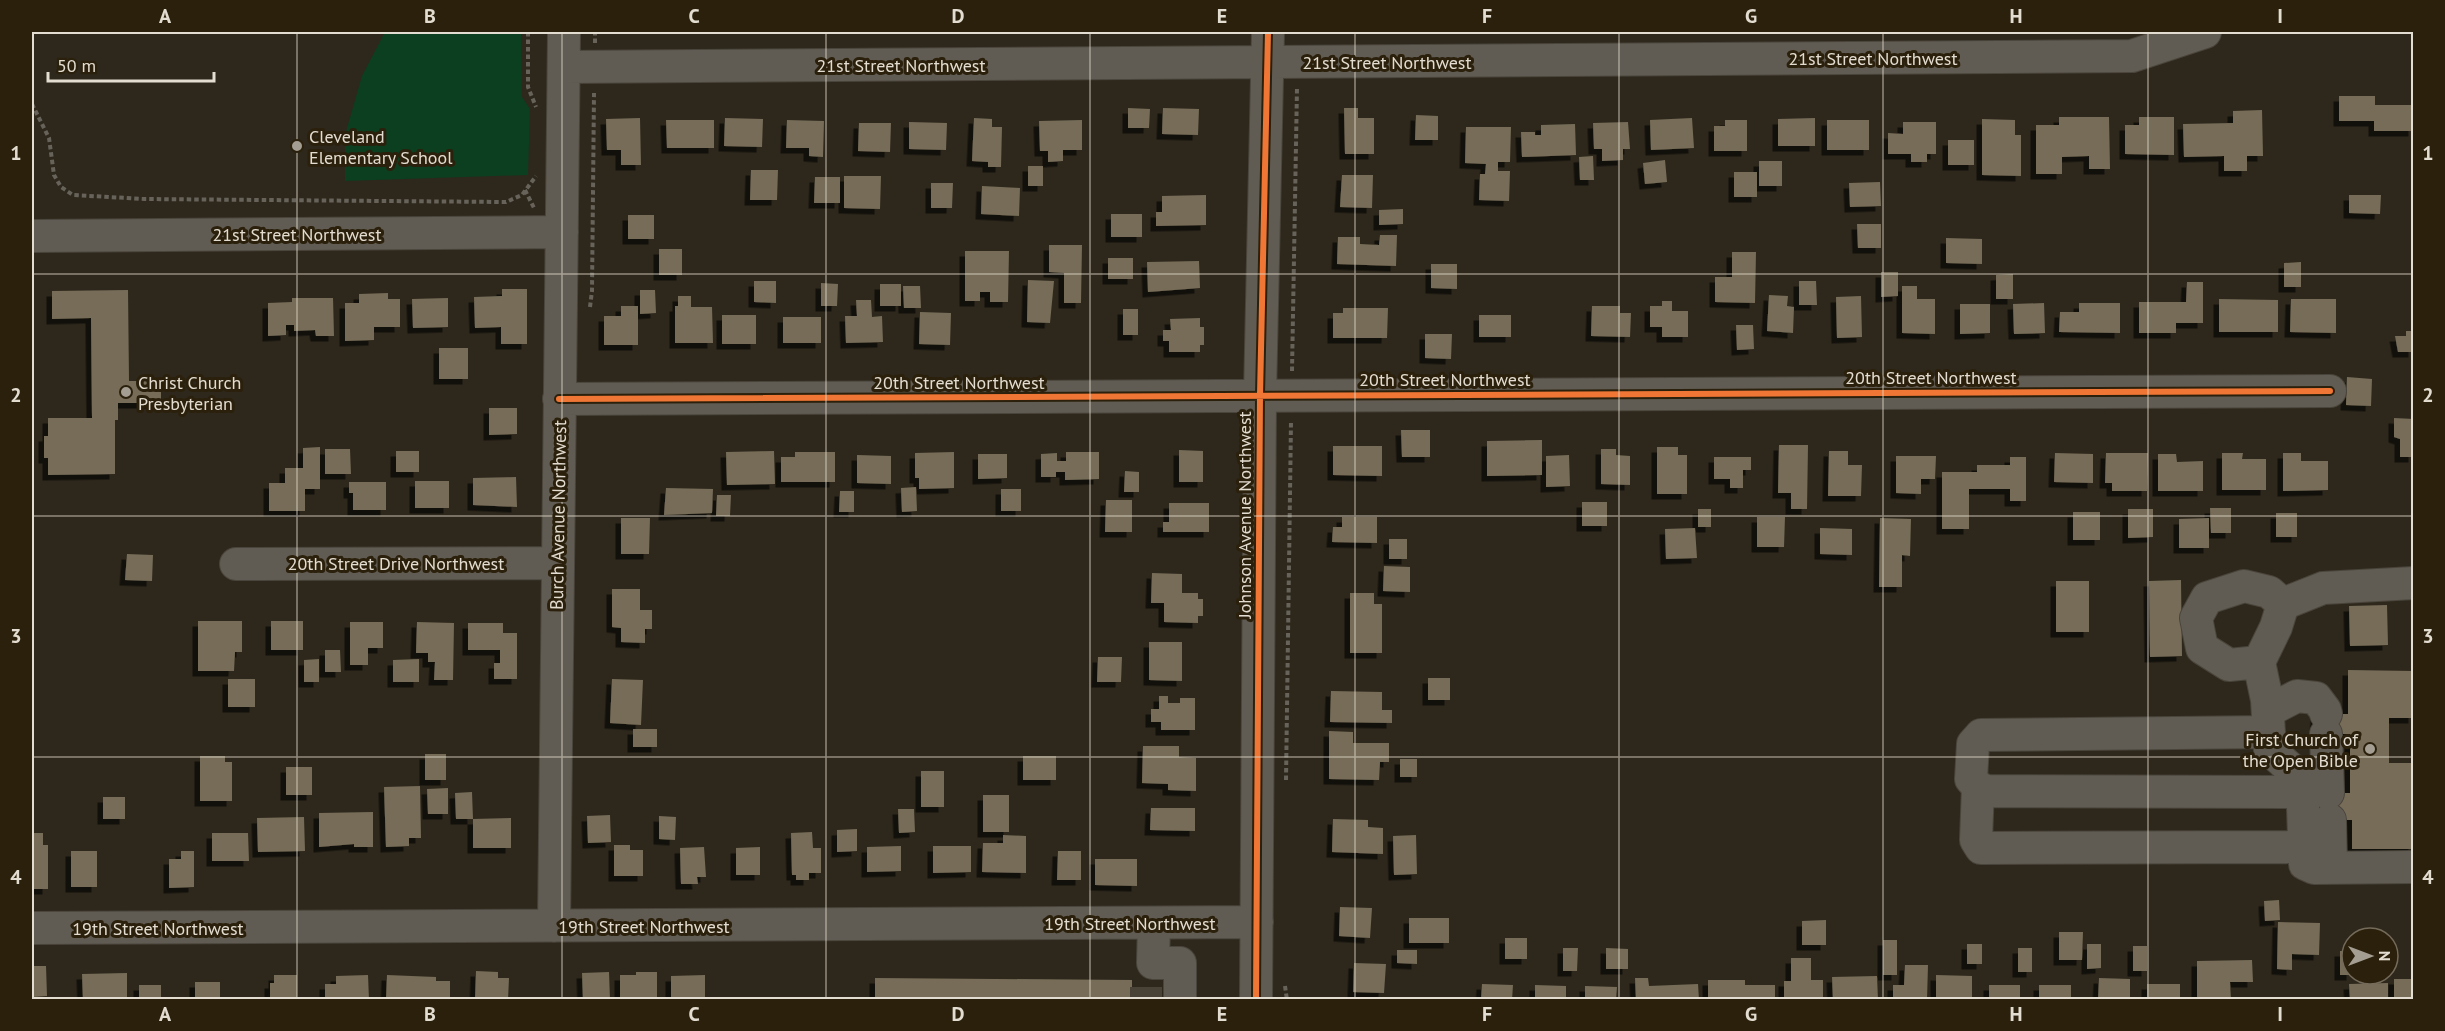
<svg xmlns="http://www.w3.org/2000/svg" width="2445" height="1031" font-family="'PT Sans',sans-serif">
	<defs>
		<filter id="shadow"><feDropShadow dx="-5.5" dy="5.5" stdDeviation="0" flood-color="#0009"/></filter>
	</defs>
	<rect width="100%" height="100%" fill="#2e281c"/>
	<!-- green -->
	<path fill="#0c3e20" d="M385,32H521L522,97L530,109L528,175L345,181V135L362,76Z"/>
	<!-- building -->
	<path fill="#766c58" filter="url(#shadow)" d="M2339,96H2375V105H2414V131H2374V121H2339Z
		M1128,108L1150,109L1149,128H1128Z
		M1163,108L1199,109L1198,135L1162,134Z
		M1344,108H1358V118H1374V154H1345Z
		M2262,110L2263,156H2247V171H2224V156L2184,157L2183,124L2233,123V111Z
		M1416,115L1438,116V140H1415Z
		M2059,117H2109L2110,169H2089V156L2062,157V174H2036V125H2059Z
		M2139,117H2174V155L2125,154V125H2139Z
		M640,118L641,165H621V150H607L606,119Z
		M725,118L763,119L762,147L724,146Z
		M974,118L992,119V127H1002L1001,167H988V162L972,161Z
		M1692,118L1694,148L1651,150L1650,120Z
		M1815,118V146H1778V119Z
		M1982,119L2015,120V135H2021V176L1982,175Z
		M666,120H714V148H667Z
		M787,120L824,121L823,157L809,156V148H786Z
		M1082,120V150H1063V161L1048,162V151H1040L1039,121Z
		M1725,120H1747V151H1714V126H1725Z
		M1827,120H1869V150H1827Z
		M909,122L947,123L946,150L909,149Z
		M1628,122L1630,149H1623V160L1602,161V149H1594L1593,123Z
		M1903,122H1936V154H1927V162H1911V154H1888V133L1903,134Z
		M859,123H891L890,152L858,151Z
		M1575,124L1576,155L1522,157L1521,132H1535V135H1541V125Z
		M1466,127H1511L1510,162H1498V171H1510L1509,201L1479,200L1480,174H1485L1486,164L1465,163Z
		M1948,140H1974V165H1948Z
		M1593,156L1594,180H1580L1579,157Z
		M1665,160L1667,182L1645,184L1643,163Z
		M1759,161H1782V186H1759Z
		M1028,166H1043V186H1028Z
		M751,170H778L777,200H750Z
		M1734,172H1757V197H1734Z
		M1342,175H1373L1372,208L1340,207Z
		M844,176H881L880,209L844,208Z
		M815,177H840V203H814Z
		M1880,182L1881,206L1850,207L1849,183Z
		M931,183H953L952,208H931Z
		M982,186L1020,188L1019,216L981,214Z
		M1206,195V225L1156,226V212H1162V196Z
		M2349,195H2381L2380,214L2349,213Z
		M1403,209V224L1379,225V210Z
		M1111,214H1142V237H1111Z
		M628,215H654V239H628Z
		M1857,224H1881V248H1858Z
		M1380,235H1397L1396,266L1337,264L1338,237H1360V244L1379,245Z
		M1946,238L1982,239V264L1946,263Z
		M1049,245H1082L1081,303H1064V273L1049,272Z
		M659,249H682V275H659Z
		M965,251H1009L1008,302H990V292H980V301H965Z
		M1732,252H1756L1755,303L1715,302V277H1732Z
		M1108,258H1133V279H1108Z
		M1199,261L1200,288L1148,292L1147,262Z
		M2301,262V287H2284V263Z
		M1431,264H1457V289L1431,288Z
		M1881,272H1898V296L1881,297Z
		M2013,274V299H1996V275Z
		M1028,280L1054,281L1050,323L1027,322Z
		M754,281H776V303L754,302Z
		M1799,281H1816L1817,305H1799Z
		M2187,282H2203V323H2176V333H2139V302H2186Z
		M821,283L838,284L837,306H821Z
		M880,284H901V306H880Z
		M903,286H920L921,308H904Z
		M1902,286H1917V299H1935V334L1902,333Z
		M502,289H527V344H501V327L475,328L474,297L502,296Z
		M128,290L129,381H161V403H118V420H115V474L48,475V458H44V436H48V418H92L91,318L52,319V291Z
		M640,290H655L656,313L640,314Z
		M388,293V299H400V327H374V340L345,341V303H359V294Z
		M1769,295L1788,296L1787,306L1794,307L1793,333L1767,331Z
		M678,296H691V307H712L713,343H675V306H678Z
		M1861,296L1862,337L1837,338L1836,297Z
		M292,298H333L334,336H316L315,330L294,331V325H286V335L268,336V303L292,302Z
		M448,298V327L413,328L412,299Z
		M2219,299L2278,300V332H2219Z
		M2291,299H2336V333L2290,332Z
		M856,300H871L872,317L882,316L883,342L846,343L845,316H857Z
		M1662,301H1672V311H1688V337H1662V327H1650V306H1662Z
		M2044,303L2045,333L2014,334L2013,304Z
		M2079,303H2120V333L2059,332L2060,312H2079Z
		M1960,304H1990V333L1960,334Z
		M621,306H638V345H604V316H621Z
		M1592,306H1620V313H1631L1630,337L1591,336Z
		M1343,308H1388L1387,338H1333V313H1343Z
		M1123,309H1138V335H1123Z
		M920,312L951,313L950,345L919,344Z
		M722,315H756V344H722Z
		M1479,315H1511V337H1479Z
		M783,317H821V343H783Z
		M1200,318V327H1204V345H1200V352H1169V341H1163V330H1171L1170,319Z
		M1736,325H1753L1754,349L1737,350Z
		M2406,331H2414V352H2398L2395,336H2406Z
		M1425,334H1452L1451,359L1425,358Z
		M439,348H468V379H439Z
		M2347,377L2372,379L2371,406L2346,405Z
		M489,408H517V434L489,435Z
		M2394,418L2414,419V457H2400V439L2394,437Z
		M1401,430H1430V457H1402Z
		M1542,440V475L1487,476V441Z
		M1779,445H1808L1807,509H1791V493H1778Z
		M1333,446H1382V476L1333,475Z
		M320,447V489H305V511H269V483H285V468H303V448Z
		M1657,447H1678V455H1687V494H1657Z
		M325,449H350L351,474H325Z
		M1601,449H1616V455L1630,456V485L1601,484Z
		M1179,450L1203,451V482H1179Z
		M396,451H419V472H396Z
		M774,451L775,484L727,485L726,452Z
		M1829,451H1848V465H1862L1861,496H1828Z
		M795,452H835V482H781V457H795Z
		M954,452V488L919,489V478H915V453Z
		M1066,452H1099V479L1065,480V472H1056V477H1041V454L1057,453V461H1066Z
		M2055,453L2093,454V483L2054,482Z
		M2106,453H2148L2147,491H2112V483H2105Z
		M2222,453H2243L2242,459H2266V490H2222Z
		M2283,453H2301V461H2328V490L2283,491Z
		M978,454H1007V478L978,479Z
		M2158,454H2176L2177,462L2203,461V491H2158Z
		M857,455L891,456V484L857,483Z
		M1569,455L1570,486L1546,487V456Z
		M1896,456H1936L1935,479H1921V494L1896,493Z
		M1714,457H1751V470H1743V488H1730V479H1714Z
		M2010,457H2026V501H2010V489H1969V529H1942V472H1977V465H2010Z
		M1125,471L1139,472V492H1124Z
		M516,477L517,507L473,505V478Z
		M415,481H449V508H415Z
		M349,482H386V510H353V493H349Z
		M916,487L917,511L902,512L901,488Z
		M666,488L713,489L712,513L664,515Z
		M1001,489H1021V511H1001Z
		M840,491H854V512H839Z
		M717,495H731L730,516H716Z
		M1106,500H1132V532H1105Z
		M1582,502H1607V526H1582Z
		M1169,503H1209V532H1163V522H1169Z
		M2210,508H2231V533H2211Z
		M1698,509H1711V527H1698Z
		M2128,509H2153V537L2128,538Z
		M2073,512H2100V540H2073Z
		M2276,513H2297V537H2276Z
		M1342,517H1377V543L1332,542L1333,527H1342Z
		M1757,517H1785L1784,547H1757Z
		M621,518H650L649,554H621Z
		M1880,518L1911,519L1910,556L1902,555V587H1879Z
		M2209,518V548H2179V519Z
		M1695,528L1697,558L1666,559L1665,529Z
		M1820,528L1852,529V555L1820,554Z
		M1389,539H1407V559H1389Z
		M127,554L153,555L152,581L125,580Z
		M1384,566L1410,567V592L1383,591Z
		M1152,573L1182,574V593H1198V599H1203V616H1198V623L1164,622V603H1151Z
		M2181,580L2182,656L2150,657L2149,581Z
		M2056,581H2089V632H2056Z
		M612,589H640V610H652V629H645V643L621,642V628L612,627Z
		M1350,593H1374V604H1382V653H1350Z
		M2387,605L2388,645L2350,646L2349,606Z
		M198,621H242V652H235L234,671H198Z
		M271,621H303V650H271Z
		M350,622H383V648H368V665H350Z
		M417,622L454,623L453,680H434L435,662H428V653H416Z
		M468,623H503V633H517V679H494V663H500V650H468Z
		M1149,642H1182V681L1149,680Z
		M325,650H340L341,672H325Z
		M1098,657H1122L1121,682H1097Z
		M319,659V682H304V660Z
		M419,659V682H393V660Z
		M2348,670L2414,671V718H2389V763H2414V849H2352V820H2320V793H2350V734H2315L2316,714H2348Z
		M1428,678H1450V700H1428Z
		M228,679H255V707H228Z
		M612,679L643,680L641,725L610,723Z
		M1331,691L1382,692V710H1392V723L1330,722Z
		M1159,696H1168V703H1180V698H1195V730H1161V722H1151V709H1159Z
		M633,729H657V747H633Z
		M1329,731L1353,732V743H1389V762H1380L1379,780L1329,779Z
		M1143,746H1179V757L1196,758V791L1168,790V784L1142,783Z
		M425,754H446V780H425Z
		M200,756H225V762H232V801H200Z
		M1023,756H1056V780H1023Z
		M1400,759H1417V777H1400Z
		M286,767H312V795H286Z
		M921,771H944V807H921Z
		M420,786L421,838H409V846L386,847L384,787Z
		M448,788V814H428L427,789Z
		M472,792L473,819H456L455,793Z
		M983,795H1009V832H983Z
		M103,797H125V819H103Z
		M1151,808H1195V831L1150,830Z
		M898,809H914L915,832L899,833Z
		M373,812V847H354V844L319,847V813Z
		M610,815L611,842L588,843L587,816Z
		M659,816L676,817L675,840L659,839Z
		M304,817L305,851L258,852L257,818Z
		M511,818V848H473V819Z
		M1333,819L1368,820V827L1383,828V854L1332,852Z
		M857,829V851L837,852V830Z
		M812,832L813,848H821V873H809V880H796V875H792L791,833Z
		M32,833H43V845H48V889H32Z
		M212,833H248L249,861H212Z
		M1003,835L1026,836V873L982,872L983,843H1003Z
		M1416,835L1417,874L1394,875L1393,836Z
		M614,845H630V850H643V876H614Z
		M901,846V871L867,872V847Z
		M933,846H971V872L933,873Z
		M704,847L706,877H697L698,884H681L680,848Z
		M760,847V875H736V848Z
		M71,851H97V887H71Z
		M181,851H194V887L169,888V859H181Z
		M1058,851H1081V880H1057Z
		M1095,859H1137V886L1095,885Z
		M2279,900L2280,920L2265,921L2264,901Z
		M1340,907L1372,908L1370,938L1339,936Z
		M1409,918H1449V943H1409Z
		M1826,920V945H1802V921Z
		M2278,922L2320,923L2319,955L2292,954V970L2277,969Z
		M2059,932H2083L2082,960H2059Z
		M1505,938H1527V959H1505Z
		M1883,940H1897V975H1883Z
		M1967,944H1982V964H1967Z
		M2087,944H2101V968L2087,969Z
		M2133,946H2147V971H2133Z
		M1563,948H1578L1577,971H1563Z
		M1606,948L1628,949V969H1606Z
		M2018,948H2032V972H2018Z
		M1397,950H1417V964L1397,963Z
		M2340,951H2352V975H2340Z
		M1791,958H1811V980H1823V1000H1784V981H1791Z
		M2252,960L2253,982H2230L2231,1000H2197V961Z
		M1354,963L1386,964L1384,993L1353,992Z
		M1905,965H1928L1927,1000H1893V985H1904Z
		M32,966H46L47,996L32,997Z
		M476,971L498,972V978H509L508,1000H475Z
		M609,972L610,1000H583L582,973Z
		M636,972H657V1000H620V975H636Z
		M127,973V1000H83L82,974Z
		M274,975H297V1000H270V983H274Z
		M368,975L369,1000H325V984H336V976Z
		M387,975L436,977V981H450V1000H386Z
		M705,975V1000H671V976Z
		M1936,975L1972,976V1000H1936Z
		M1877,976L1878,1000H1833L1832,977Z
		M875,978L1132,980V987H1151V1000H875Z
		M1635,978H1648L1649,986L1698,984L1699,1000H1636Z
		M2099,978L2130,979V1000H2098Z
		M2394,979H2414V1000H2394Z
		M1708,980H1745V985H1775V1000H1708Z
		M195,982H220V1000H195Z
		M2388,983V1000H2350L2349,984Z
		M1482,984L1513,985L1512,1000H1481Z
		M2147,984H2180V1000H2147Z
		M139,985H161V1000H139Z
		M1535,985L1566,986V1000H1535Z
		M1989,985H2020V1000H1989Z
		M2039,985H2071V1000H2039Z
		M1585,986L1617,987L1616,1000H1585Z"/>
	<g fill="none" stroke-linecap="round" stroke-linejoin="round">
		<!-- minor-tunnel -->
		<path stroke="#494337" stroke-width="32" stroke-dasharray="32 16" stroke-linecap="butt" d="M1146,987V1000"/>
		<defs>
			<path id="minor" d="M564,67L2132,56L2205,32
				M32,236L562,232
				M559,399L2330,391
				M236,564L557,563
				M2244,586L2269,592L2283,604L2276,627L2259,662L2229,665L2202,648L2196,618L2207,598Z
				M2283,604L2323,588L2414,583
				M2259,662L2267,700L2270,750L2302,779L2305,864L2314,868L2414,867
				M2268,711L2297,696L2316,698L2325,710L2326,714
				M2269,732L1981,735L1973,744L1971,779L1978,787L1986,791L2302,792
				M2326,734L2328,793
				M1978,787L1976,840L1981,848L2303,847
				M2330,820L2331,868
				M1154,923L1153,963H1180V1000
				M554,926L564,32
				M32,928L1257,922
				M1256,1000L1260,395L1268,32"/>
		</defs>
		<!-- minor casing -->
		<use href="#minor" stroke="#4a453c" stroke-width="34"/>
		<!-- path -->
		<path stroke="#67635b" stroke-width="4" stroke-dasharray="4.5 3" stroke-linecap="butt" d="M528,32V87L536,107
			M595,43V32
			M32,104L49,138L54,175L61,187L73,195L144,199L506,202L522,195L536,176
			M525,190L534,208
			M590,307L592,291L594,93
			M1292,371L1297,88
			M1286,780L1291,422
			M1285,986L1287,1000"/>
		<!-- minor -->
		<use href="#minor" stroke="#615c53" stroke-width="32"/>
		<defs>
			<path id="cycleway" d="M559,399L2330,391
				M1256,1000L1260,395L1268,32"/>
		</defs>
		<!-- cycleway casing -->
		<use href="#cycleway" stroke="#2b200b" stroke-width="10"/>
		<!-- cycleway -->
		<use href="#cycleway" stroke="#f07635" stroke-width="6"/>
	</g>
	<!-- grid -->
	<path fill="none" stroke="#e3dcd0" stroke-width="1.5" stroke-opacity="0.55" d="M297,32V1000M562,32V1000M826,32V1000M1090,32V1000M1355,32V1000M1619,32V1000M1883,32V1000M2148,32V1000M32,274H2414M32,516H2414M32,757H2414"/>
	<!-- markers -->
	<g fill="#a49d91" stroke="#2b200b" stroke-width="2">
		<circle cx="297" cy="146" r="6"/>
		<circle cx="126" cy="392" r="6"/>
		<circle cx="2370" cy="749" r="6"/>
	</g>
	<g text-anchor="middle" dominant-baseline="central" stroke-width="6" stroke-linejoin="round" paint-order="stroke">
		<!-- street labels -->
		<g font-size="18" fill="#e3dcd0" stroke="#2b200b">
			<text x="1873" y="58">21st Street Northwest</text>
			<text x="1387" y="62">21st Street Northwest</text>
			<text x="901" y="65">21st Street Northwest</text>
			<text x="297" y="234">21st Street Northwest</text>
			<text x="1931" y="377">20th Street Northwest</text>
			<text x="1445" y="379">20th Street Northwest</text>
			<text x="959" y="382">20th Street Northwest</text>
			<text transform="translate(558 515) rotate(-89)">Burch Avenue Northwest</text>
			<text transform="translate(1244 515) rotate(-90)">Johnson Avenue Northwest</text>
			<text x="396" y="563">20th Street Drive Northwest</text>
			<text x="1130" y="923">19th Street Northwest</text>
			<text x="644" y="926">19th Street Northwest</text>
			<text x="158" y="928">19th Street Northwest</text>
		</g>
		<!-- poi labels -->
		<g font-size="18" fill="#e3dcd0" stroke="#2b200b" text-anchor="start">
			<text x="309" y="136">Cleveland<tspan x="309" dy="21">Elementary School</tspan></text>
			<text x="138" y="382">Christ Church<tspan x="138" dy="21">Presbyterian</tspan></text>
			<text x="2358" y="739" text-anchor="end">First Church of<tspan x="2358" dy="21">the Open Bible</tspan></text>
		</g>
	</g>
	<!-- border -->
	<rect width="2445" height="1031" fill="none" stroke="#2b200b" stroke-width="66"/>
	<!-- north arrow -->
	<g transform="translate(2370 956) rotate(90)"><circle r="28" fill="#2b200b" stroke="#756b5a" stroke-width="1.5"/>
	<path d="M0-4.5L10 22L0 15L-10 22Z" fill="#a49d91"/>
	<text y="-9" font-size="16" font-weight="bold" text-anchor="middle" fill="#e3dcd0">N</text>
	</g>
	<!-- scale -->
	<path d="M48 72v9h166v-9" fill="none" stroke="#e3dcd0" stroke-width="3"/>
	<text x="57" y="72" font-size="18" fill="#e3dcd0" stroke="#2b200b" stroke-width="4.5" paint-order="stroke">50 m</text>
	<rect x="33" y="33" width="2379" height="965" fill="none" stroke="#e3dcd0" stroke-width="2"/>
	<g font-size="20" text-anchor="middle" font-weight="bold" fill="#e3dcd0">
		<text x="165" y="23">A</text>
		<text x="430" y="23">B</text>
		<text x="694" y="23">C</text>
		<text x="958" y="23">D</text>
		<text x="1222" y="23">E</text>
		<text x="1487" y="23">F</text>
		<text x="1751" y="23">G</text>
		<text x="2016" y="23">H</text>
		<text x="2280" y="23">I</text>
		<text x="16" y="160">1</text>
		<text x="2428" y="160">1</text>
		<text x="16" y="402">2</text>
		<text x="2428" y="402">2</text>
		<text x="16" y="643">3</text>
		<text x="2428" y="643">3</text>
		<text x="16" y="884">4</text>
		<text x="2428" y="884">4</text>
		<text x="165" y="1021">A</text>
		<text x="430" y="1021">B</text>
		<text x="694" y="1021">C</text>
		<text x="958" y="1021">D</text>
		<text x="1222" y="1021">E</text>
		<text x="1487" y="1021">F</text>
		<text x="1751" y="1021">G</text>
		<text x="2016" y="1021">H</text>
		<text x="2280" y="1021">I</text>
	</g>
</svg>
